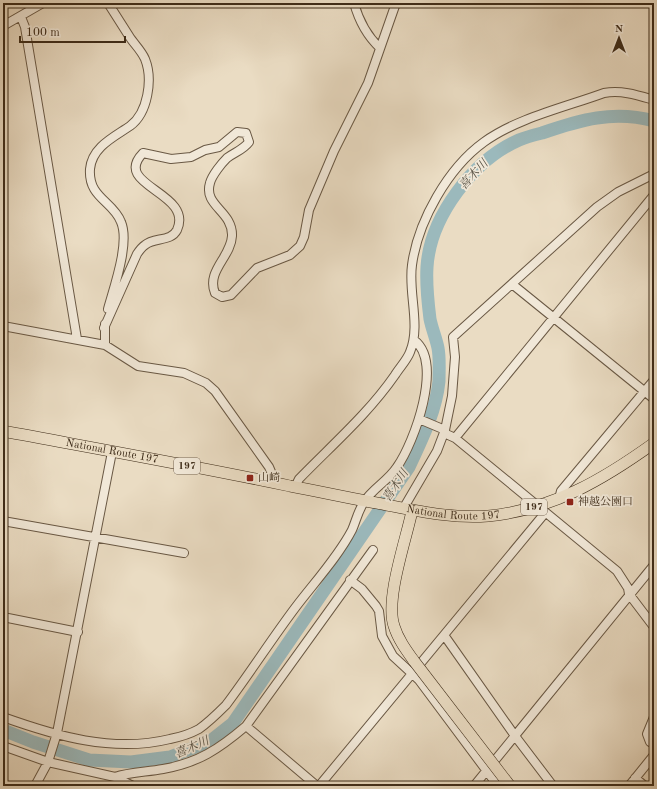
<svg xmlns="http://www.w3.org/2000/svg" width="657" height="789" font-family="'Old Standard TT','Noto Serif JP',serif">
	<rect width="100%" height="100%" fill="#eadcc3"/>
	<filter id="stains"><feTurbulence type="fractalNoise" baseFrequency=".005" numOctaves="4"/><feColorMatrix values="0 0 0 0 .2 0 0 0 0 .09 0 0 0 0 .02 0 0 0 .5 -.17"/></filter>
	<radialGradient id="worn" r=".72"><stop offset=".6" stop-color="#630" stop-opacity="0"/><stop offset="1" stop-color="#630" stop-opacity=".3"/></radialGradient>
	<g fill="none" stroke-linecap="round" stroke-linejoin="round">
		<!-- river -->
		<path stroke="#9bb9bc" stroke-width="13" d="M3,730L33,742L89,760L131,762L170,757L209,742L233,723L409,467C422,439 436,411 439,381C439,371 440,358 438,348C436,338 432,329 430,319C428,303 426,283 427,267C430,217 473,160 519,140C526,137 534,135 542,133C580,120 613,110 654,121"/>
		<defs>
			<path id="minor" d="M108,3C115,14 122,25 129,36C134,44 141,50 145,59C153,79 148,113 130,126C114,137 92,147 90,169C88,198 113,201 121,222C130,243 114,287 108,309
				M354,3C359,21 366,35 380,48
				M21,17L25,27L77,339
				M3,26L43,3
				M512,284L654,399
				M105,324V345
				M3,326L105,345L138,366L184,373L206,383L215,391L269,467L272,474L271,482
				M104,328L137,254C139,251 142,247 145,245C154,237 171,242 177,230C194,192 111,186 143,153L171,159L191,157L205,150L219,147L237,132L246,133L249,142C243,150 235,152 227,158C222,163 212,175 210,183C203,206 233,211 232,236C231,257 206,271 215,293L222,297L231,295L257,268L290,255L300,246L304,237L309,210L334,151L368,83L396,3
				M419,419L445,430
				M444,433L455,438L617,571L628,588L629,594L654,627
				M455,438L654,195
				M295,487L299,479C332,445 368,414 395,375C400,367 407,360 410,352C421,325 408,293 412,265C418,221 448,168 484,142C517,118 566,107 604,93C622,90 637,95 654,100
				M559,499L561,491L654,380
				M403,509L437,451L445,430L452,396L455,357L453,337L597,207L618,192L654,174
				M3,521L184,553
				M350,580L362,589L376,606L379,611L382,636L393,656L419,680L498,786
				M3,617L78,632
				M444,635L515,736L553,786
				M3,717C56,736 113,753 170,739C180,737 190,734 199,729C209,722 218,713 226,705C250,673 271,640 295,608C313,584 338,557 352,530C356,521 358,511 364,502C373,488 388,481 397,467C414,443 444,362 414,340
				M654,717L647,734L650,742L654,744
				M246,726L317,786
				M3,746L48,762L115,777L133,786
				M115,777C130,772 147,772 163,769C198,763 219,749 246,726L373,550
				M635,778L645,786
				M35,786L48,762L57,733L112,452
				M319,786L545,513
				M474,786L654,565
				M629,786L654,755"/>
			<g id="highway">
				<path id="s1" d="M3,431C99,449 195,466 290,486C317,491 344,497 371,502C410,509 447,519 488,516C552,510 604,479 654,443"/>
				<path d="M412,511C406,540 385,599 394,626C398,639 406,650 414,661"/>
			</g>
		</defs>
		<!-- minor casing -->
		<use href="#minor" stroke="#695844" stroke-width="10"/>
		<!-- highway casing -->
		<use href="#highway" stroke="#3e2c19" stroke-width="12"/>
		<!-- minor -->
		<use href="#minor" stroke="#f1e8d8" stroke-width="8"/>
		<!-- highway -->
		<use href="#highway" stroke="#eadcc3" stroke-width="11"/>
		<defs>
			<path id="highway-bridge" d="M414,661L510,786"/>
		</defs>
		<!-- highway-bridge casing -->
		<use href="#highway-bridge" stroke="#3e2c19" stroke-width="12" stroke-linecap="butt"/>
		<!-- highway-bridge -->
		<use href="#highway-bridge" stroke="#eadcc3" stroke-width="11"/>
	</g>
	<!-- markers -->
	<g fill="#8f2418" stroke="#f1e8d8" stroke-width="1.5">
		<rect x="246" y="474" width="8" height="8" rx="2"/>
		<rect x="566" y="498" width="8" height="8" rx="2"/>
	</g>
	<g text-anchor="middle" dominant-baseline="central" stroke-width="3.5" stroke-linejoin="round" paint-order="stroke">
		<!-- shield labels -->
		<g fill="#f1e8d8" stroke="#746452" stroke-width="1">
			<rect x="174" y="458" width="26" height="16" rx="3"/>
			<rect x="521" y="499" width="26" height="16" rx="3"/>
		</g>
		<g font-size="10" font-weight="bold" fill="#3e2c19">
			<text x="187" y="466">197</text>
			<text x="534" y="507">197</text>
		</g>
		<!-- street labels -->
		<g font-size="11" fill="#3e2c19" stroke="#f1e8d8">
			<text stroke="none"><textPath href="#s1" startOffset="111">National Route 197</textPath></text>
			<text stroke="none"><textPath href="#s1" startOffset="458">National Route 197</textPath></text>
		</g>
		<!-- poi labels -->
		<g font-size="11" fill="#3e2c19" stroke="#f1e8d8" text-anchor="start">
			<text x="258" y="478">山崎</text>
			<text x="578" y="502">神越公園口</text>
		</g>
		<!-- water labels -->
		<g font-size="12" font-style="italic" fill="#554f42" stroke="#f1e8d8">
			<text transform="translate(474 175) rotate(-47)">喜木川</text>
			<text transform="translate(396 486) rotate(-56)">喜木川</text>
			<text transform="translate(192 748) rotate(-24)">喜木川</text>
		</g>
	</g>
	<!-- margin -->
	<rect width="657" height="789" fill="none" stroke="#eadcc3" stroke-width="16"/>
	<rect x="4" y="4" width="649" height="781" fill="none" stroke="#3e2c19" stroke-width="2"/>
	<rect x="8" y="8" width="641" height="773" fill="none" stroke="#3e2c19"/>
	<!-- north arrow -->
	<g transform="translate(619 38)" stroke="#f1e8d8" stroke-width="3" paint-order="stroke">
	<path d="M0-3L7 15L0 10L-7 15Z" fill="#3e2c19"/>
	<text y="-6" font-size="11" font-weight="bold" text-anchor="middle" fill="#3e2c19">N</text>
	</g>
	<!-- scale -->
	<path d="M20 36v6h105v-6" fill="none" stroke="#3e2c19" stroke-width="2"/>
	<text x="26" y="36" font-size="12" fill="#3e2c19" stroke="#f1e8d8" stroke-width="3" paint-order="stroke">100 m</text>
	<rect width="100%" height="100%" filter="url(#stains)"/>
	<rect width="100%" height="100%" fill="url(#worn)"/>
</svg>
